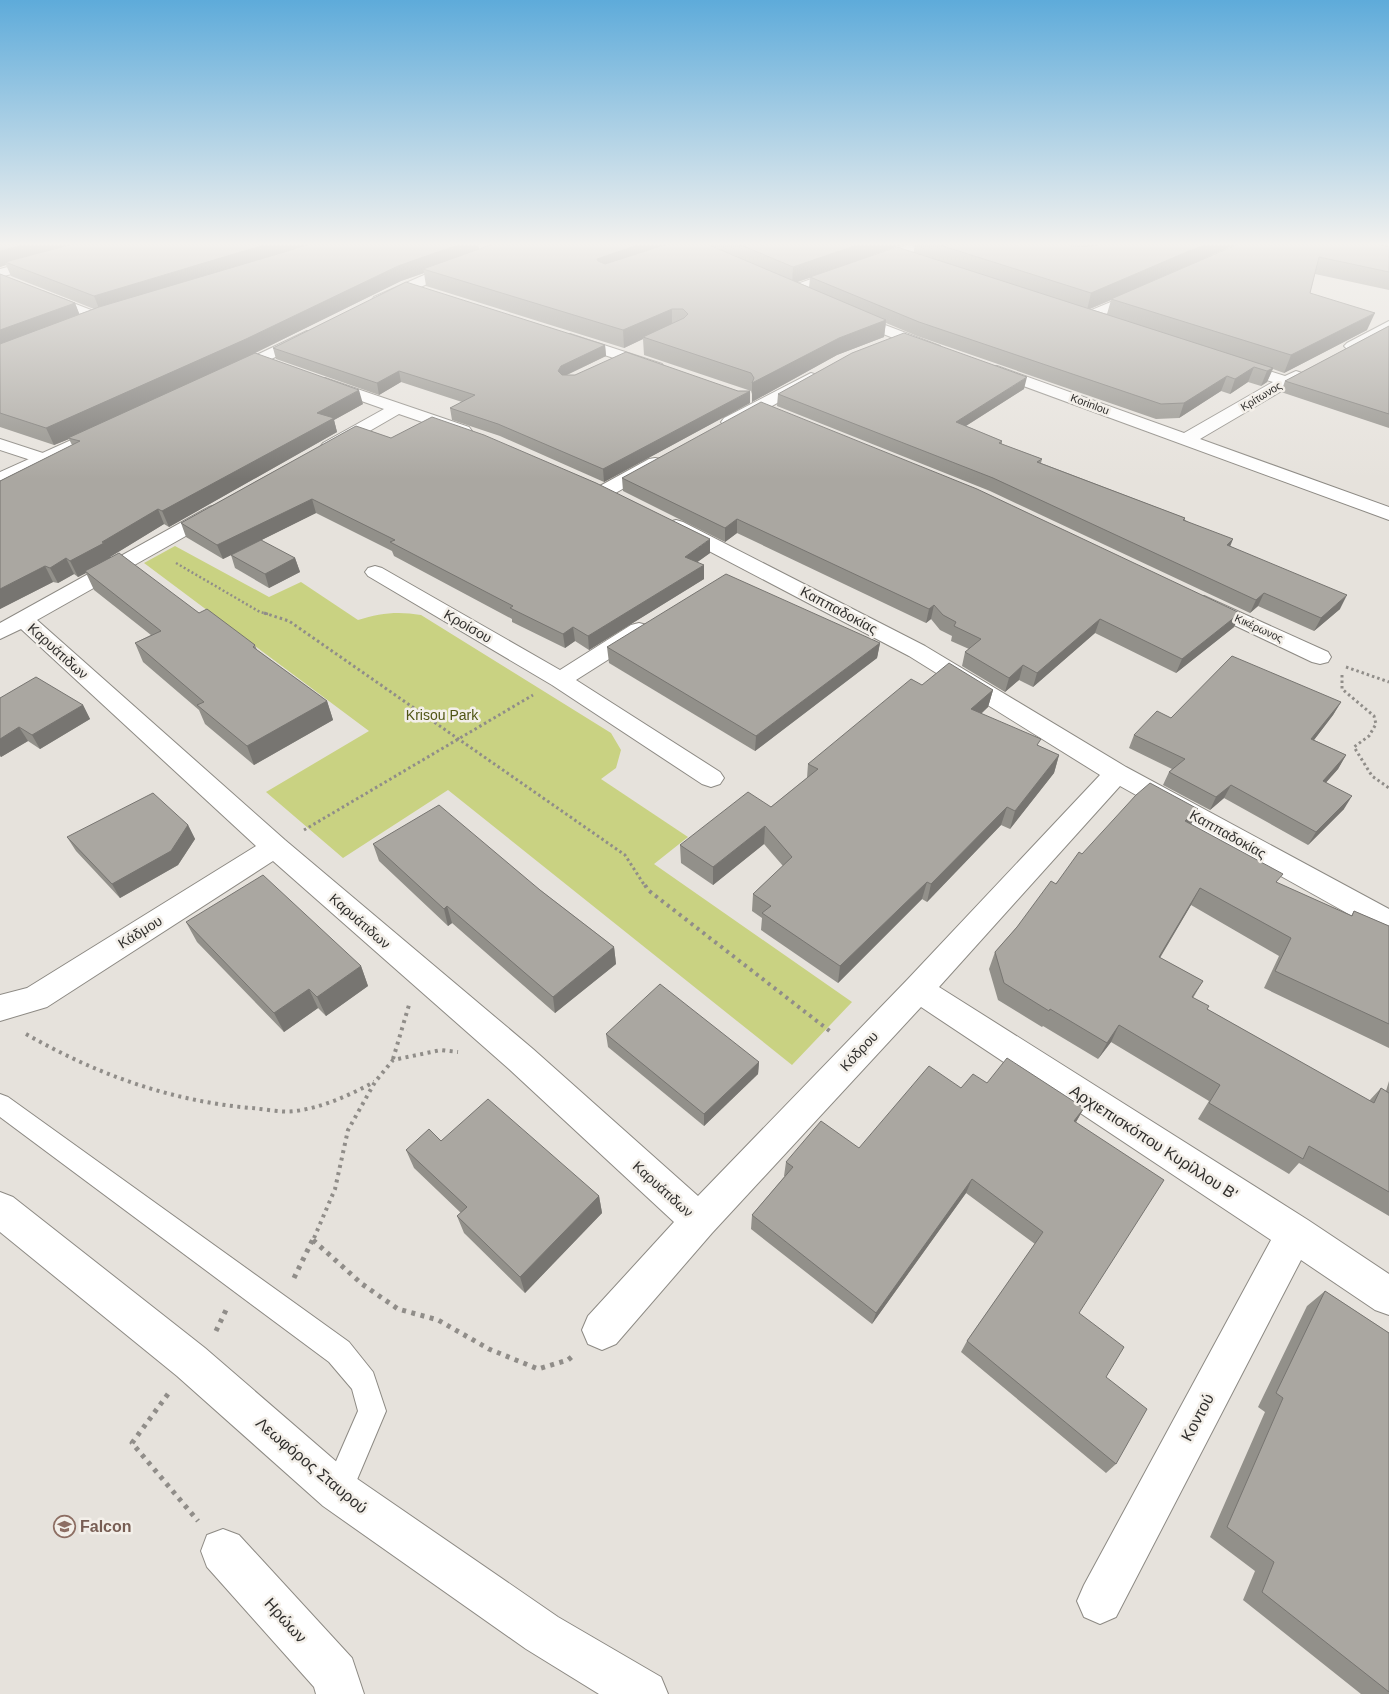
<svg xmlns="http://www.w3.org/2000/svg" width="1389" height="1694" font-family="Helvetica,sans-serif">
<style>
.green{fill:#c9d282}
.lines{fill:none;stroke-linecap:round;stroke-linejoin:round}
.service-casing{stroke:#8d8a84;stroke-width:2}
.minor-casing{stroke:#8d8a84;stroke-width:2}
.tertiary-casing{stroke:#8d8a84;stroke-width:2}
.secondary-casing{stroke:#8d8a84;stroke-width:2}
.path-far3{stroke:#908d89;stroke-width:2.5;stroke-dasharray:2 2.5;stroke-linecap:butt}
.path-far2{stroke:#908d89;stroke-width:3;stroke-dasharray:2.5 3;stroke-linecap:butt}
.path-far1{stroke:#908d89;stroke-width:4;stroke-dasharray:3 4.5;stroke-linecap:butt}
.path{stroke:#908d89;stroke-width:5;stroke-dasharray:4 5.5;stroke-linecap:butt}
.service{fill:#fff;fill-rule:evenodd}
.minor{fill:#fff;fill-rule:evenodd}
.tertiary{fill:#fff;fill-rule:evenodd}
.secondary{fill:#fff;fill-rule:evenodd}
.wall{fill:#92908a;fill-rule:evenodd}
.shaded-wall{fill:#777571}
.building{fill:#aaa7a1;stroke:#777571}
.labels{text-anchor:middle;stroke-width:5;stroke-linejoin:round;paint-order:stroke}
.far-street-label{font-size:11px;fill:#302f2d;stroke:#f3efe9}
.street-label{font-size:14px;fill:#302f2d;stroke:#f3efe9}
.park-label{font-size:14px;fill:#505414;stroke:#f3efe9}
.near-street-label{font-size:16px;fill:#302f2d;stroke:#f3efe9}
.near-education-label{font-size:16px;font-weight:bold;fill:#785e54;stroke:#f3efe9;text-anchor:start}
</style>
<rect width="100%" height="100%" fill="#e6e2dc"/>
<path class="green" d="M175,546L269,597L301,582L358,620C380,613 398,611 421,615L611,733L621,750L616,768L601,779L688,837L654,864L852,1002L792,1065L448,790L343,858L266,792L369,731L144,563Z"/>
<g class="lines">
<defs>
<path id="service" d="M0,1094L8,1097L349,1342L373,1372L386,1411L348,1501L338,1506L328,1501L323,1491L358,1411L352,1389L329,1362L0,1117Z"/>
<g id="minor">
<path d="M103,242H125L124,245L0,277V269Z"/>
<path d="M915,242H934L933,245L796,294H786L784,291L786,288Z"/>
<path d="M1142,289L1147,290L1149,293L1147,296L1092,320H1082L1080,317L1082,314Z"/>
<path d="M42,291L104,315L106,318L104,321H94L37,298L35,295L37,292Z"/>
<path d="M851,312L940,346L942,349L940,352H928L846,319L844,316L846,313Z"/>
<path d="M1389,321V332L1357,349H1347L1344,346L1347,343Z"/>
<path d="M570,334L662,364L664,367L662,370H650L565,342L562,339L565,336Z"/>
<path d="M1235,360L1285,376L1296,371L1302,373L1304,376L1302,379L1200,439L1389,507V520L985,372L983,369L985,366H997L1184,433L1273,382L1229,368L1227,365L1229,362Z"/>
<path d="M811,373L817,375L819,378L817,381L736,426L730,427L724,426L721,422L724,418Z"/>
<path d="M325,378L469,427L472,431L469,435L463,436L399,414L335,451L329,452L323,451L320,447L323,443L384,409L319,386L317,383L319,380Z"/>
<path d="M0,439L49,455L52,459L49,463L43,464L0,450Z"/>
<path d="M655,458L661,459L664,463L661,467L612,495L605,497L598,495L595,491L598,487L649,459Z"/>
<path d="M216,505L223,507L226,511L223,515L37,620L285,840L533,1049L698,1196L907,980L1100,775L909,656L669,530L666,526L669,522L676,520L683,522L925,646L1126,767L1389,909V934L1379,931L1120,786L939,987L1308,1220L1389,1274V1315L1375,1310L1301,1260L1116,1617L1100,1624L1084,1617L1077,1601L1084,1585L1271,1240L921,1007L712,1233L616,1344L602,1350L588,1344L582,1330L588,1316L674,1222L509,1069L273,861L47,1007L0,1021V995L27,988L256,846L21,629L0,639V623L209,507Z"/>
<path d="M375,566L382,568L560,670L631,625L639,623L647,625L650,630L647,635L576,680L720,772L724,778L720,784L711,787L702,784L552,685L368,576L365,572L368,568Z"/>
<path d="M1204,596L1328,652L1331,657L1328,662L1320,664L1312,662L1196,607L1193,602L1196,597Z"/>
<path d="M223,1529L239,1535L352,1658L364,1694H316L314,1687L207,1567L201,1551L207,1535Z"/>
</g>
<g id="tertiary">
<path d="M514,242H533L532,245L457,271L384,303H374L372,300L374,297L447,265Z"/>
<path d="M307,331L312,333L315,336L312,339L237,376H225L223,373L225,370Z"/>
<path d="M98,428L104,429L107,433L104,437L0,485V472Z"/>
</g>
<path id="secondary" d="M0,1192L13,1197L205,1348L353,1476L558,1617L661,1677L668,1694H599L526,1649L323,1506L177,1376L0,1232Z"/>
</defs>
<use href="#service" class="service-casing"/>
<use href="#minor" class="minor-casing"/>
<use href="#tertiary" class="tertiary-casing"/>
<use href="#secondary" class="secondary-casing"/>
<path class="path-far3" d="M176,563L260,612L268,614"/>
<g class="path-far2">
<path d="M264,613L289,621L625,855L645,886"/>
<path d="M1346,667L1389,682"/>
<path d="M1342,675V689L1374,716L1376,724L1369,736L1354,747L1372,776L1389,788"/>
<path d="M304,830L533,695"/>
</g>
<g class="path-far1">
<path d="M645,885L648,890L831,1032"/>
<path d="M26,1034C96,1074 170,1101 251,1108C265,1109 281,1113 296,1111C324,1107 350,1095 374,1082"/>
<path d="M393,1059L409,1005"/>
<path d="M314,1238L335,1189L348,1130L375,1082L393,1060L441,1050L458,1052"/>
</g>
<g class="path">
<path d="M313,1240L362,1284L398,1309L438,1320L489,1349L538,1369L568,1360L574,1355"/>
<path d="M294,1278L314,1237"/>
<path d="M216,1331L226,1310"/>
<path d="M168,1394L132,1443L198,1521"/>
</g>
<use href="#service" class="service"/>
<use href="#minor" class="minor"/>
<use href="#tertiary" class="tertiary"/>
<use href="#secondary" class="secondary"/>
</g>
<g class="wall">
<path d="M0,242H478L479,249L498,243L497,242H909L821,274L914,252L915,242H1011L1016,244L1020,242H1241L1172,273L1243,242H1389V290L1315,274L1310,293L1367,330L1284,373L1273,369L1267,382L1261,386L1248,382L1230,394L1221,391L1179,418L1156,419L917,336L886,323L884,337L837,355L752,402V394L751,391L644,355L643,339L624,348L426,286L424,273L401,281L255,353L363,404L334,420L337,432L169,527L164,524L110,557L199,613L255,645L257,650L327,701L333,720L254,765L205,724L199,710L143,662L135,643L151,635L94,590L86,573L78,577L74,574L58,583L53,582L0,609V481L72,445L69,439L54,445L0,427V274L75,303L79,314L94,309L11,276L6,265L0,267ZM810,278L809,287L797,282ZM1111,300L1107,314L1090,309Z"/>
<path d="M1389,326V428L1281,392L1285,381Z"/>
<path d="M605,345L606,356L567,375L750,403L604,482L500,436L452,420L450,408L462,402L401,382L379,395L276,359L273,348Z"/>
<path d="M1024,389L966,426L1002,441V444L1042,459L1041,463L1185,518V520L1340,609L1314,631L1258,606L1250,613L990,491L777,406L778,394Z"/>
<path d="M356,426L710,553L697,562L704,579L589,650L575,641L565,648L512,622V619L394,556L392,551L316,513L223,559L186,537L181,523Z"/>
<path d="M622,478L1240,613L1234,627L1176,673L1095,633L1033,687L1019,680L1005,692L962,666L965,652L969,649L951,641L952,636L940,630L931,619L926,623L737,533L725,542L623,491Z"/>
<path d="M231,555L295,558L300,572L269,588L235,568Z"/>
<path d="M880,643L877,658L755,751L609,663L607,647Z"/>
<path d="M922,685L993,690L988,707L981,714L1039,746L1059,755L1054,773L1010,829L1001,825L927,902L922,899L838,983L761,930L762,918L752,911L753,894L783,866L764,844L713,885L681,863L680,845L771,807L807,778L808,764Z"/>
<path d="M0,698L83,705L90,719L40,749L28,741L1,757L0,756Z"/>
<path d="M1341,702L1333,715L1314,740L1346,755L1338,769L1326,782L1344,809L1308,845L1224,798L1210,810L1163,785L1169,772L1172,769L1129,748L1134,735L1171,718Z"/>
<path d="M1191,824L1277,883L1351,916L1354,911L1389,926V1048L1264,988L1279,956L1191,905L1160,958L1203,981L1193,998L1207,1009L1369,1101L1381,1088L1386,1091L1389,1081V1216L1299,1163L1289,1174L1198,1119L1209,1101L1111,1042L1098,1059L1043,1026L1042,1027L998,1000L989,969L995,952L1082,854Z"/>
<path d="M188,825L195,839L178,865L120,898L76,851L67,837Z"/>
<path d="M373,844L540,890L614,947L616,964L555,1013L452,923L448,926L379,861Z"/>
<path d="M186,922L361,966L368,986L326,1016L318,1008L284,1032L197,942Z"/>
<path d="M606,1034L759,1062L758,1074L704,1126L608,1047Z"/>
<path d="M987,1083L1084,1108L1076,1122L1079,1313L1106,1377L1116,1464L1106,1473L961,1352L967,1341L1035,1244L966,1193L872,1324L751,1229L752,1215L785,1176H784L786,1162L859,1148L961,1088Z"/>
<path d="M441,1141L599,1196L602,1213L525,1293L464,1233L457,1216L461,1213L414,1168L406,1150Z"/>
<path d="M1325,1291L1389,1333V1694H1361L1243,1600L1255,1571L1210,1537L1265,1412L1258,1407L1307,1306Z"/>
</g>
<g class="shaded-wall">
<path d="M34,242H95L5,262L6,265L0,267V251Z"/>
<path d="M274,242H326L100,311L94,296Z"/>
<path d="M466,242H478L480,253L423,269L424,273L401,281L251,355L68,438L69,439L54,445L46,428L398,266Z"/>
<path d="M646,242H677L598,275L597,259Z"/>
<path d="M866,242H909L792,284L793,267Z"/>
<path d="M1098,242H1120L1096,252Z"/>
<path d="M1210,242H1241L1112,299H1111V300L1087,310L1091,293Z"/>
<path d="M75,303L81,318L0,349V330Z"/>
<path d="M672,309V326L643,337V339L624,348L623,330Z"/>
<path d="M1375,313L1367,330L1284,373L1291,355Z"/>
<path d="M886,320L884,337L837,355L752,402V383L839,338Z"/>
<path d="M605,345L606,356L562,377L558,371L561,366Z"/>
<path d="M1254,367L1248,382L1230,394L1235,379Z"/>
<path d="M1273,368L1267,382L1261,386L1267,371Z"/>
<path d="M399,371L401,382L379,395L377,383Z"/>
<path d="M1227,376L1221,391L1179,418L1184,403Z"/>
<path d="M1027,377L1024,389L953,434L956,422Z"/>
<path d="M359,390L363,404L334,420L337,432L169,527L162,511L317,413Z"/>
<path d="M750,391V403L604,482L603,469Z"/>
<path d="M312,499L316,513L223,559L217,545Z"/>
<path d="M158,509L164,524L110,557L111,559L85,571L86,573L78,577L70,561L102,542Z"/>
<path d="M737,519V533L725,542V528Z"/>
<path d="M710,539V553L685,571V557Z"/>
<path d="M1233,539L1228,552L1227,545Z"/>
<path d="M66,558L74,574L58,583L50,568Z"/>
<path d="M295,558L300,572L269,588L265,574Z"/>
<path d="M704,565V579L589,650L588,636Z"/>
<path d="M45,566L53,582L0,609V589Z"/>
<path d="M1264,593L1258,606L1250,613L1256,600Z"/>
<path d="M1347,595L1340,609L1314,631L1321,618Z"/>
<path d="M934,605L931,619L926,623L929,609Z"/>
<path d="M1240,613L1234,627L1176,673L1182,659Z"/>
<path d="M1100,619L1095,633L1033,687L1037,673Z"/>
<path d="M573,627L575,641L565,648L563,634Z"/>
<path d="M880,643L877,658L755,751L756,736Z"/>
<path d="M1023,665L1019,680L1005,692L1009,678Z"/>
<path d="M993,690L988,707L966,727L971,709Z"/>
<path d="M327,701L333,720L254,765L247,746Z"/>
<path d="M1341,702L1333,715L1304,753L1311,739Z"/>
<path d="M83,705L90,719L40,749L32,735Z"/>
<path d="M19,727L28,741L1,757L0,755V739Z"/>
<path d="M1059,755L1054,773L1010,829L1015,811Z"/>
<path d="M1346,755L1338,769L1316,794L1323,781Z"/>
<path d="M1231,785L1224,798L1210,810L1216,797Z"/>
<path d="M1352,796L1344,809L1308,845L1316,832Z"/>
<path d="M1007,807L1001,825L927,902L931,884Z"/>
<path d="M1198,809L1190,827L1185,821Z"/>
<path d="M188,825L195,839L178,865L120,898L112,884Z"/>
<path d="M765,826L764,844L713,885V867Z"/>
<path d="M927,882L922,899L838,983L840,966Z"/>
<path d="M1200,888L1191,905L1150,974L1159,957Z"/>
<path d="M447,906L452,923L448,926L444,909Z"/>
<path d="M614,947L616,964L555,1013L553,997Z"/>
<path d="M361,966L368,986L326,1016L317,997Z"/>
<path d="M309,989L318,1008L284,1032L274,1013Z"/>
<path d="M1119,1025L1111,1042L1098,1059L1107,1043Z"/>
<path d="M759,1062L758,1074L704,1126V1114Z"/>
<path d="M1084,1108L1076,1122L1074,1121Z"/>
<path d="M972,1179L966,1193L872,1324L876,1313Z"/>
<path d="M599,1196L602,1213L525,1293L520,1277Z"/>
</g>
<g class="building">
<path d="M0,242H34L0,251Z"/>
<path d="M81,242H274L94,296L5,262Z"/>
<path d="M318,242H466L398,266L246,339L46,428L0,413V344L99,307Z"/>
<path d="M499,242H646L597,259L598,261L605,264L674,242H702L886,320L839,338L752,383L754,378L751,373L643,337L684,318L688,314L683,309H672L623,330L423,269Z"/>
<path d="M734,242H866L793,267Z"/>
<path d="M930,242H1011L1016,244L1020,242H1064L1072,247L1093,246L1109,242H1210L1091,293Z"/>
<path d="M1243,242H1365L1389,247V272L1319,257L1310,293L1375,313L1291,355L1111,299Z"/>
<path d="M897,247L1273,368L1267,371L1254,367L1235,379L1227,376L1184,403L1161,404L919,322L810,277Z"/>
<path d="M0,274L75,303L0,330Z"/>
<path d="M406,282L605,345L561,366L558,371L562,375H575L626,352L738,391H750L603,469L498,424L450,408L475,395L399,371L377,383L273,348Z"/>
<path d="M1389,326V414L1285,381Z"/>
<path d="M904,333L1027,377L956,422L1002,441L999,443L1042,459L1037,462L1185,518L1183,520L1233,539L1227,545L1347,595L1321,618L1264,593L1256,600L993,478L778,394L852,353Z"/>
<path d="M255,353L359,390L317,413L334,418L162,511L158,509L102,542L104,543L70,561L66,558L50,568L45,566L0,589V481L80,441L68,438Z"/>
<path d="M761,402L977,489L1240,613L1182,659L1100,619L1037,673L1023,665L1009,678L965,652L981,639L954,626L956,622L943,615L934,605L929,609L737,519L725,528L622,478Z"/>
<path d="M432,417L484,435L596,483L710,539L685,557L704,565L588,636L573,627L563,634L510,608L513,606L390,542L395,540L312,499L217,545L181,523L356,426L391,438Z"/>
<path d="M261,540L295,558L265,574L231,555Z"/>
<path d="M119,553L199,613L207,609L255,645L253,647L327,701L247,746L197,705L204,702L135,643L161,631L85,571Z"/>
<path d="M726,574L880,643L756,736L607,647Z"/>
<path d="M1232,656L1341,702L1311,739L1346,755L1323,781L1352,796L1316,832L1231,785L1216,797L1169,772L1185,759L1134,735L1157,711L1171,718Z"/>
<path d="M949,663L993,690L971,709L1041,739L1037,745L1059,755L1015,811L1007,807L931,884L927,882L840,966L762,913L771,906L753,894L792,857L765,826L713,867L680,845L748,792L771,807L818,769L808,764L911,679L922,685Z"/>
<path d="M36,677L83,705L32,735L19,727L0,739V698Z"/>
<path d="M1150,783L1198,809L1185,821L1283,874L1276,882L1352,916L1354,911L1389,926V1024L1275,971L1291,938L1200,888L1159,957L1203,981L1192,997L1209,1006L1207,1009L1374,1103L1381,1088L1389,1093V1192L1309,1146L1303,1159L1209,1103L1220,1085L1119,1025L1107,1043L1050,1009L1049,1011L1004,983L995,952L1017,927L1051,881L1056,884L1079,852L1082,854L1136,795Z"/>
<path d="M153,793L188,825L171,851L112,884L67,837Z"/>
<path d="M439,805L540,890L614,947L553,997L447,906L444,909L373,844Z"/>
<path d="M263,875L361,966L317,997L309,989L274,1013L186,922Z"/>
<path d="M660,984L759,1062L704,1114L606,1034Z"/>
<path d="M1007,1058L1084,1108L1074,1121L1164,1180L1079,1313L1124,1347L1106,1377L1147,1409L1116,1464L967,1341L1043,1232L972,1179L876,1313L752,1215L793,1167L786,1162L821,1121L859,1148L929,1066L961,1088L973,1074L987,1083Z"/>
<path d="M488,1099L599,1196L520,1277L457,1216L467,1207L406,1150L429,1129L441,1141Z"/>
<path d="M1325,1291L1389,1333V1692L1262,1592L1274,1562L1227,1527L1283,1398L1276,1393Z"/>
</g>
<linearGradient id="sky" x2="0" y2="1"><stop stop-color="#5eabda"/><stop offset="0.51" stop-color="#f4f2ef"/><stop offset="1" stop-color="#f4f2ef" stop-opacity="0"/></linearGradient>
<rect width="1389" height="479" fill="url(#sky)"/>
<defs>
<symbol id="school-ring" viewBox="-11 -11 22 22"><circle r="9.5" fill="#f3efe9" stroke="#8d6e63" stroke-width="1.5"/><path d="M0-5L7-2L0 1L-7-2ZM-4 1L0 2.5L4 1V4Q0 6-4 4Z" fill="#8d6e63"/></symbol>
</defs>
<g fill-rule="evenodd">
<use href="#school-ring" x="52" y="1514" width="25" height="25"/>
</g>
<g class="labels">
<g class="far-street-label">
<text transform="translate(1261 396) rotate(-31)" y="4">Κρίτωνος</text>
<text transform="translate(1090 404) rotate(20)" y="4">Korinlou</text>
<text transform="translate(1259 628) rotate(25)" y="4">Κικέρωνος</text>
</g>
<g class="street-label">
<text transform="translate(839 610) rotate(28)" y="5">Καππαδοκίας</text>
<text transform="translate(468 626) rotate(30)" y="5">Κροίσου</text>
<text transform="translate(58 651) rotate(42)" y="5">Καρυάτιδων</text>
<text transform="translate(1228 834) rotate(29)" y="5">Καππαδοκίας</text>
<text transform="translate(360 921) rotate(41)" y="5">Καρυάτιδων</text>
<text transform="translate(140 932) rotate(-32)" y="5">Κάδμου</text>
<text transform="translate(859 1051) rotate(-47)" y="5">Κόδρου</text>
<text transform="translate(663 1189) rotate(42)" y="5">Καρυάτιδων</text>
</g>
<g class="park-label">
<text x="442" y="720">Krisou Park</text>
</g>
<g class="near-street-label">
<text transform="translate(1154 1142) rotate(33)" y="6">Αρχιεπισκόπου Κυρίλλου Β'</text>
<text transform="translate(1197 1417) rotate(-62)" y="6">Κοντού</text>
<text transform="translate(312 1465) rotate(40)" y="6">Λεωφόρος Σταυρού</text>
<text transform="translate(286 1620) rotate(48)" y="6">Ηρώων</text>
</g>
<g class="near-education-label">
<text x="80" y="1532">Falcon</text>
</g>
</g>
</svg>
